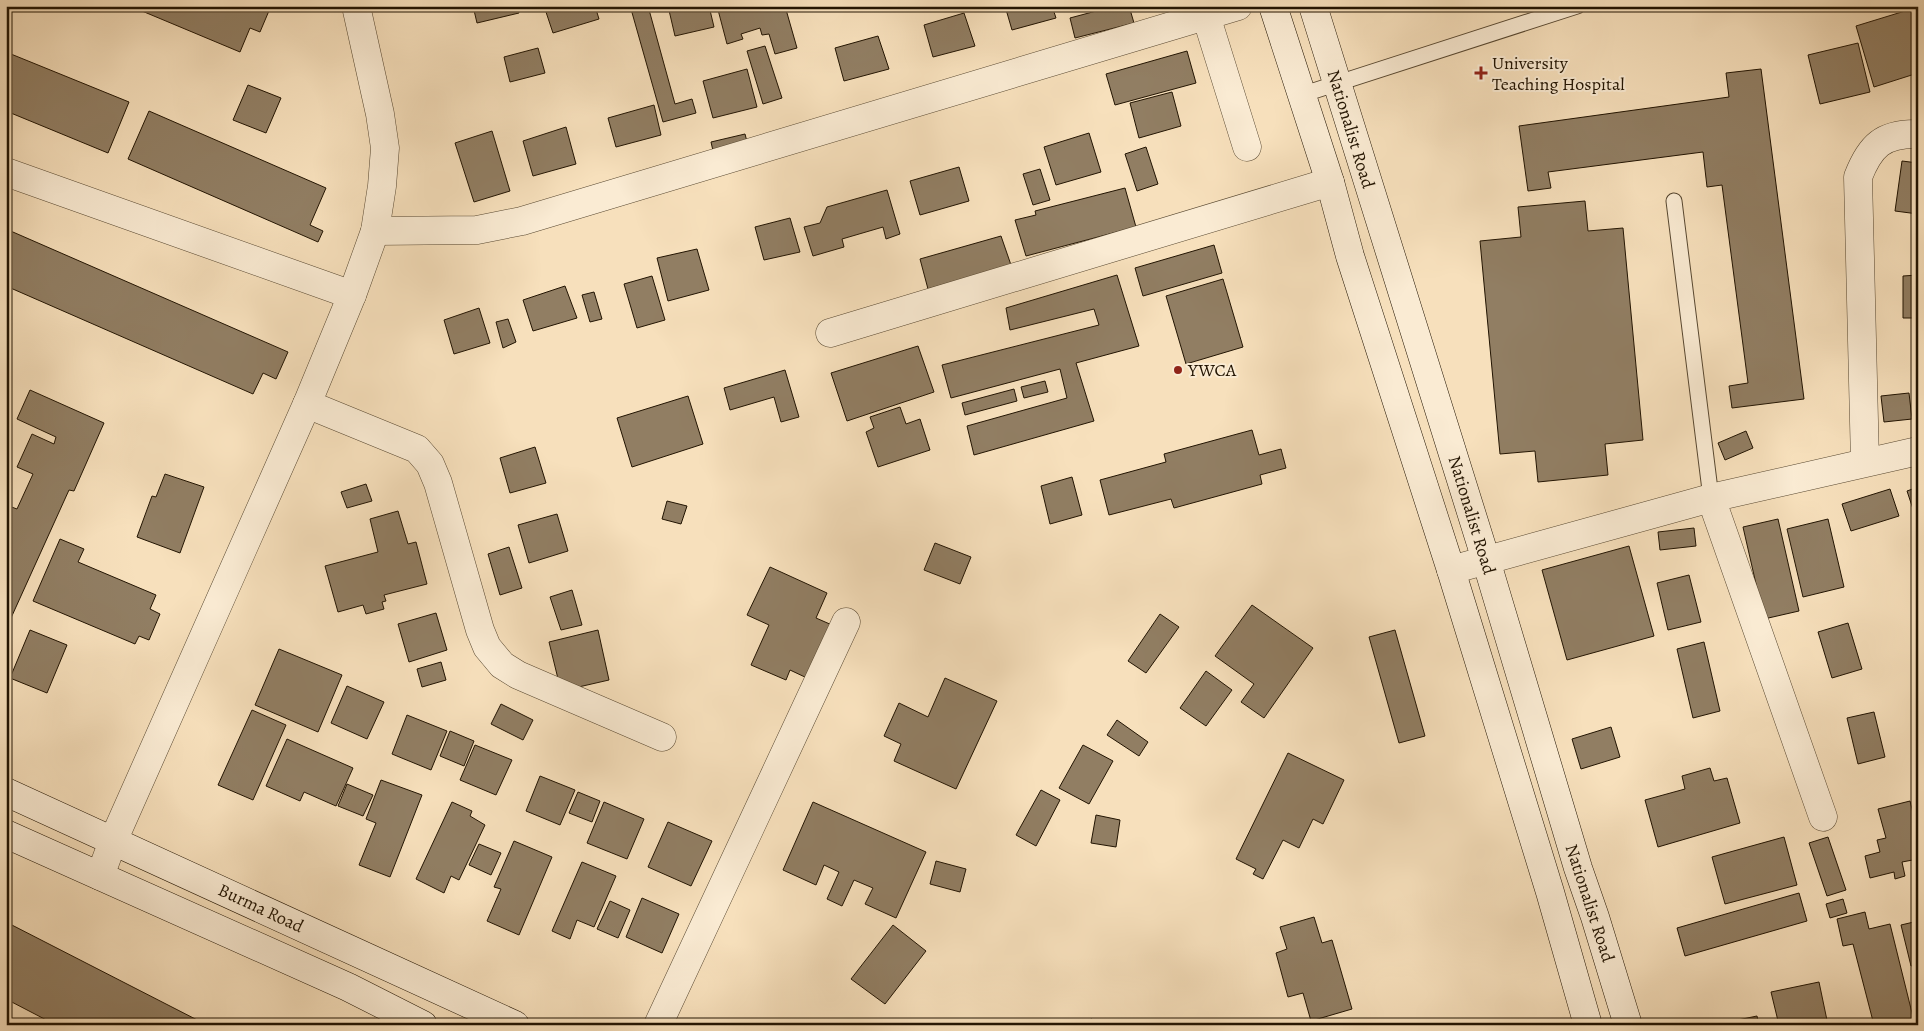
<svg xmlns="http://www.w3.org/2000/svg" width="1924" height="1031" font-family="Alegreya,serif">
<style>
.building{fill:#917e63;stroke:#221402}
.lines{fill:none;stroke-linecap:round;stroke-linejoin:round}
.lane-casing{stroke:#574730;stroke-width:17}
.street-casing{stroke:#574730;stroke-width:29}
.secondary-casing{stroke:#221402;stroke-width:29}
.lane{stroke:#faebd3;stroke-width:15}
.street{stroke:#faebd3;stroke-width:28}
.secondary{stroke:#faebd3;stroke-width:28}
.poi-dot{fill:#8f2418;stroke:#faebd3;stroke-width:2}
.labels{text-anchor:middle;stroke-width:4;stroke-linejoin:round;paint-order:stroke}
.poi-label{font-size:18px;fill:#221402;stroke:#faebd3;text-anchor:start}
.street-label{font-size:18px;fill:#221402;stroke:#faebd3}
</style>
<rect width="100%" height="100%" fill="#f7e0bc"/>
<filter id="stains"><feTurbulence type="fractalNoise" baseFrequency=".004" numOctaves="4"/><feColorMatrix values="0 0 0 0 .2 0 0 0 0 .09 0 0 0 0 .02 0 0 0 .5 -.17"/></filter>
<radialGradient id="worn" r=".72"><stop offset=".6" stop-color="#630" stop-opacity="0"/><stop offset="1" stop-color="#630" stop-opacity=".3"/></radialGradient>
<g class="building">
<path d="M130,6H271L260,32L250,28L240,52Z"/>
<path d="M473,6H518L519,13L477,23Z"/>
<path d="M544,6H595L599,19L553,33Z"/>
<path d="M643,6H648L675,104L692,99L696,113L663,122L631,9Z"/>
<path d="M668,6H709L714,27L675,36Z"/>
<path d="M717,6H785L797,48L775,54L769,34L762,35L760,28L741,34L743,39L727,44Z"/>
<path d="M1005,6H1052L1056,18L1012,30Z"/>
<path d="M1115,6H1129L1134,23L1075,38L1070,18Z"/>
<path d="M1918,7V73L1874,87L1856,26Z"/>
<path d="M964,13L975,46L933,57L924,25Z"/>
<path d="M878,36L889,69L844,81L835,48Z"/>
<path d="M1858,43L1870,92L1820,104L1808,55Z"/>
<path d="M765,46L782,98L763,104L747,51Z"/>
<path d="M538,48L545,73L510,82L504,57Z"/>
<path d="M1187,51L1196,83L1115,105L1106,74Z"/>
<path d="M6,52L129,102L108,153L6,111Z"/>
<path d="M747,69L757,107L713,118L703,81Z"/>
<path d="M1761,69L1804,399L1732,408L1729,386L1748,383L1722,185L1707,187L1703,152L1548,172L1551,188L1528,191L1519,126L1729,97L1726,73Z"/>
<path d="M248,85L281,98L266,133L233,120Z"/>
<path d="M1172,92L1181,126L1139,138L1130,103Z"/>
<path d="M654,105L661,135L616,147L608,118Z"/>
<path d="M149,111L326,188L310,225L323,231L318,242L128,159Z"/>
<path d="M566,127L576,164L533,176L523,141Z"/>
<path d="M492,131L510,191L474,202L455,143Z"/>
<path d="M1089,133L1101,172L1056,185L1044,147Z"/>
<path d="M745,134L751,157L716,164L711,142Z"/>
<path d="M1146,147L1158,184L1137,191L1125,154Z"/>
<path d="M1902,161L1918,163V214L1895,211Z"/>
<path d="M959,167L969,201L920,215L910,181Z"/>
<path d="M1040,169L1050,200L1033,205L1023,174Z"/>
<path d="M1125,188L1136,227L1026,256L1015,220L1036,215L1035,211Z"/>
<path d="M887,190L900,234L886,239L883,227L842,239L844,247L813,256L804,227L820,223L827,207Z"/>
<path d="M1585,201L1588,231L1623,228L1643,440L1605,444L1608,475L1538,482L1535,451L1500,454L1480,241L1521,237L1518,207Z"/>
<path d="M790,218L800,252L764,260L755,227Z"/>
<path d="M6,229L288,352L276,379L263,373L253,394L6,286Z"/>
<path d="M1001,236L1011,265L928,289L920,259Z"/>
<path d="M1214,245L1222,273L1143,296L1135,268Z"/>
<path d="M697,249L709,290L668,301L657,258Z"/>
<path d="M1117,275L1139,346L1076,363L1094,421L974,455L967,426L1067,398L1060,369L951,398L942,365L1099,325L1094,309L1010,330L1006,308Z"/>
<path d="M1918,275V318H1903V276Z"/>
<path d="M652,276L665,320L637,328L624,284Z"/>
<path d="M1223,279L1243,347L1186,364L1166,296Z"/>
<path d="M565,286L577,318L533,331L523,300Z"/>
<path d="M594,292L602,319L590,322L582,295Z"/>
<path d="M479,308L490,343L454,354L444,320Z"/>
<path d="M508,319L516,342L503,348L496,322Z"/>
<path d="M918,346L934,392L847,421L831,373Z"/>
<path d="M785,370L799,417L781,422L774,397L730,410L724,388Z"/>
<path d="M1045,381L1048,392L1024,398L1021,387Z"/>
<path d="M1014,389L1017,401L965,415L962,403Z"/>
<path d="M30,390L104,423L74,491L69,490L6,629V505L17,509L33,474L17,467L32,434L54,444L56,437L17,419Z"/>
<path d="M1909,393L1912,419L1884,422L1881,396Z"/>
<path d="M688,396L703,444L632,467L617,418Z"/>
<path d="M900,407L906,424L920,419L930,450L878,467L866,432L874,428L870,417Z"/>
<path d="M1252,430L1259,455L1281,449L1286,468L1260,475L1262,484L1174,508L1171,499L1109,515L1100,480L1166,462L1164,454Z"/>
<path d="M1746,431L1753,448L1725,460L1718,443Z"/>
<path d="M535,447L546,483L510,493L500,458Z"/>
<path d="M165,474L204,487L180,553L137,537L152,496L156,497Z"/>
<path d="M1072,477L1082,515L1050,524L1041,486Z"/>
<path d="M366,484L372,501L347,508L341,492Z"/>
<path d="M1918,487V524L1907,491Z"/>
<path d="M1890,489L1899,516L1851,531L1842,504Z"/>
<path d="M667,501L687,506L681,524L662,519Z"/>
<path d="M398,511L408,544L416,542L427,584L384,595L386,601L382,602L384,609L366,614L363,605L338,612L325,566L378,552L370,519Z"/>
<path d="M557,514L568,551L529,563L518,525Z"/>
<path d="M1778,519L1799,611L1764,619L1743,527Z"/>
<path d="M1828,519L1844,587L1803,597L1787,529Z"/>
<path d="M1694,528L1696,546L1660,550L1658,532Z"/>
<path d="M60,539L84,549L78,562L156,595L150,609L160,614L149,640L139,636L135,644L33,601Z"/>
<path d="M935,543L971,557L960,584L924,570Z"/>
<path d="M1629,546L1654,636L1567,660L1542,570Z"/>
<path d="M509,547L522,588L500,595L488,554Z"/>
<path d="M770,567L827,593L816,618L832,625L807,678L790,670L786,680L751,665L769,625L747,615Z"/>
<path d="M1689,575L1701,622L1668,630L1657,583Z"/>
<path d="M572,590L582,625L561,630L550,597Z"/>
<path d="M1252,605L1313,648L1264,718L1241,702L1254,684L1215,656Z"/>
<path d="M436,613L447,650L409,662L398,624Z"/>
<path d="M1160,614L1179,627L1146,673L1128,661Z"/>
<path d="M1848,623L1862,669L1832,678L1818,632Z"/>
<path d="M30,630L67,645L47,693L10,678Z"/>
<path d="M598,630L609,680L561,691L549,642Z"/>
<path d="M1395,630L1425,736L1399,743L1369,637Z"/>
<path d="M1704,642L1720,711L1693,718L1677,649Z"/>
<path d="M279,649L342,675L318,732L255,705Z"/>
<path d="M441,662L446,680L422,687L417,669Z"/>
<path d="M1206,671L1232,690L1206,726L1180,708Z"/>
<path d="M945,678L997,701L956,789L894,761L901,744L884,736L899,703L928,717Z"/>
<path d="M347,686L384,702L367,739L331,723Z"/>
<path d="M501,704L533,720L523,740L491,724Z"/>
<path d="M252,710L286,725L253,800L218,785Z"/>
<path d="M1874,712L1885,757L1858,764L1847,718Z"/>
<path d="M407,715L447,731L431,770L392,754Z"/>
<path d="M1117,720L1148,742L1139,756L1107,735Z"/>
<path d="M1611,727L1620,757L1581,769L1572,739Z"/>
<path d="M450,731L474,741L464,766L440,756Z"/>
<path d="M287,739L353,768L336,806L304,792L300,801L266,786Z"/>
<path d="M475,745L512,760L496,795L460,780Z"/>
<path d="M1083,745L1113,761L1089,804L1059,788Z"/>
<path d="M1288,753L1344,780L1323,824L1313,819L1299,848L1283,840L1263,879L1253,874L1256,869L1236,859Z"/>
<path d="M1710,768L1714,781L1727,778L1740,823L1658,847L1645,800L1685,789L1682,776Z"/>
<path d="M540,776L575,790L560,825L526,811Z"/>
<path d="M381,780L422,795L390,877L359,865L376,823L366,819Z"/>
<path d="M347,784L373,795L363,816L338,806Z"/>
<path d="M1041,790L1060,800L1036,846L1016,835Z"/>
<path d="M578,792L600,801L592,822L569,813Z"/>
<path d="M1910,801L1918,833V859L1902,862L1905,876L1895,879L1894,872L1870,878L1865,856L1880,852L1877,840L1886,838L1878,809Z"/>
<path d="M452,802L472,811L470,816L485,825L459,880L451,876L444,893L416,879Z"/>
<path d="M604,802L644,819L627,859L587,843Z"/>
<path d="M813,802L926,852L896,918L865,904L873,888L854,880L842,906L827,899L839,872L824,865L816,885L783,870Z"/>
<path d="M1096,815L1120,820L1116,847L1091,843Z"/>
<path d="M668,822L712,841L691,886L648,867Z"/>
<path d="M1784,837L1797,885L1725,904L1712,857Z"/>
<path d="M1828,837L1846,890L1827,896L1809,843Z"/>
<path d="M514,841L552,857L519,935L487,921L501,889L494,887Z"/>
<path d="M479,844L501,853L491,875L469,865Z"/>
<path d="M936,861L966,869L960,892L930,884Z"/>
<path d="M582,862L616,876L594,927L577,920L570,939L552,931Z"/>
<path d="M1799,893L1807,921L1685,956L1677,928Z"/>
<path d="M642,898L679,914L662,953L626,937Z"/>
<path d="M1843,899L1847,913L1830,918L1826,904Z"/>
<path d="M610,901L630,910L618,938L597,929Z"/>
<path d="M1865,912L1869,929L1890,924L1915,1025H1874L1853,944L1843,946L1837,919Z"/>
<path d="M1314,917L1322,943L1332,940L1352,1009L1311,1021L1303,993L1288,997L1276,953L1287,949L1280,927Z"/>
<path d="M1918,921V964L1911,966L1901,925Z"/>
<path d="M6,922L207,1025H56L6,999Z"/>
<path d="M893,925L926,951L885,1004L851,979Z"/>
<path d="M1819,982L1828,1025H1779L1771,992Z"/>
<path d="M1757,1016L1759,1025H1733V1021Z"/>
<path d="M1092,1019L1094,1025H1071Z"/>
</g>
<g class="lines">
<defs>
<g id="lane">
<path d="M1301,95L1577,6"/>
<path d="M1674,201L1711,498"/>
</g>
<g id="street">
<path d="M1203,6L1247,147"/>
<path d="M6,172L352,295"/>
<path d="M375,231L477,230L522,221L1238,6"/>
<path d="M830,333L1330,182"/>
<path d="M307,404L417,449L430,464L438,483L480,630L487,647L502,665L518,675L662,737"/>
<path d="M1865,462L1858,177C1870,146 1883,133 1918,134"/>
<path d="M1711,498L1823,817"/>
<path d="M1451,570L1711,498L1918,451"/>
<path d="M100,876L113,841L307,404L352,295L375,231L382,186L385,148L380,114L356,6"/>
<path d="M658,1025L846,622"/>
</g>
<g id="secondary">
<path d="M1273,6L1330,182L1350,256L1451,570L1550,892L1588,1025"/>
<path d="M1313,6L1486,560L1578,868L1595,917L1628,1025"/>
<path d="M6,792L515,1025"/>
<path d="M6,834L348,987L423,1025"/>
</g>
</defs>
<use href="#lane" class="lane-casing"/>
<use href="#street" class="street-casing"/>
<use href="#secondary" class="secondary-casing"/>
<use href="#lane" class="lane"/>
<use href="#street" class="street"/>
<use href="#secondary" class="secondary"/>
</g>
<g class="poi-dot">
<path d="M1478.5 65.5h5v5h5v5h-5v5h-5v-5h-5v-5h5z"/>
<circle cx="1178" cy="370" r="5"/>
</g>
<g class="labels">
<g class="poi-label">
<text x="1492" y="69">University<tspan x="1492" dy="21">Teaching Hospital</tspan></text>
<text x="1188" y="376">YWCA</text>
</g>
<g class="street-label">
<text transform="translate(1351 129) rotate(73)" y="6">Nationalist Road</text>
<text transform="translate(1472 515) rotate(73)" y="6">Nationalist Road</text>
<text transform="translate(1590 903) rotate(72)" y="6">Nationalist Road</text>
<text transform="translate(261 908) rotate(25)" y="6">Burma Road</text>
</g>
</g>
<rect width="1924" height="1031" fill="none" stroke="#f7e0bc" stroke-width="25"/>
<rect x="8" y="8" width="1909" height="1016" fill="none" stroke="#221402" stroke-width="2.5"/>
<rect x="12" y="12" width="1899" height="1006" fill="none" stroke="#221402"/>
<rect width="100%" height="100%" filter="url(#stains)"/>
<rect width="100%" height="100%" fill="url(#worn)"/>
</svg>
